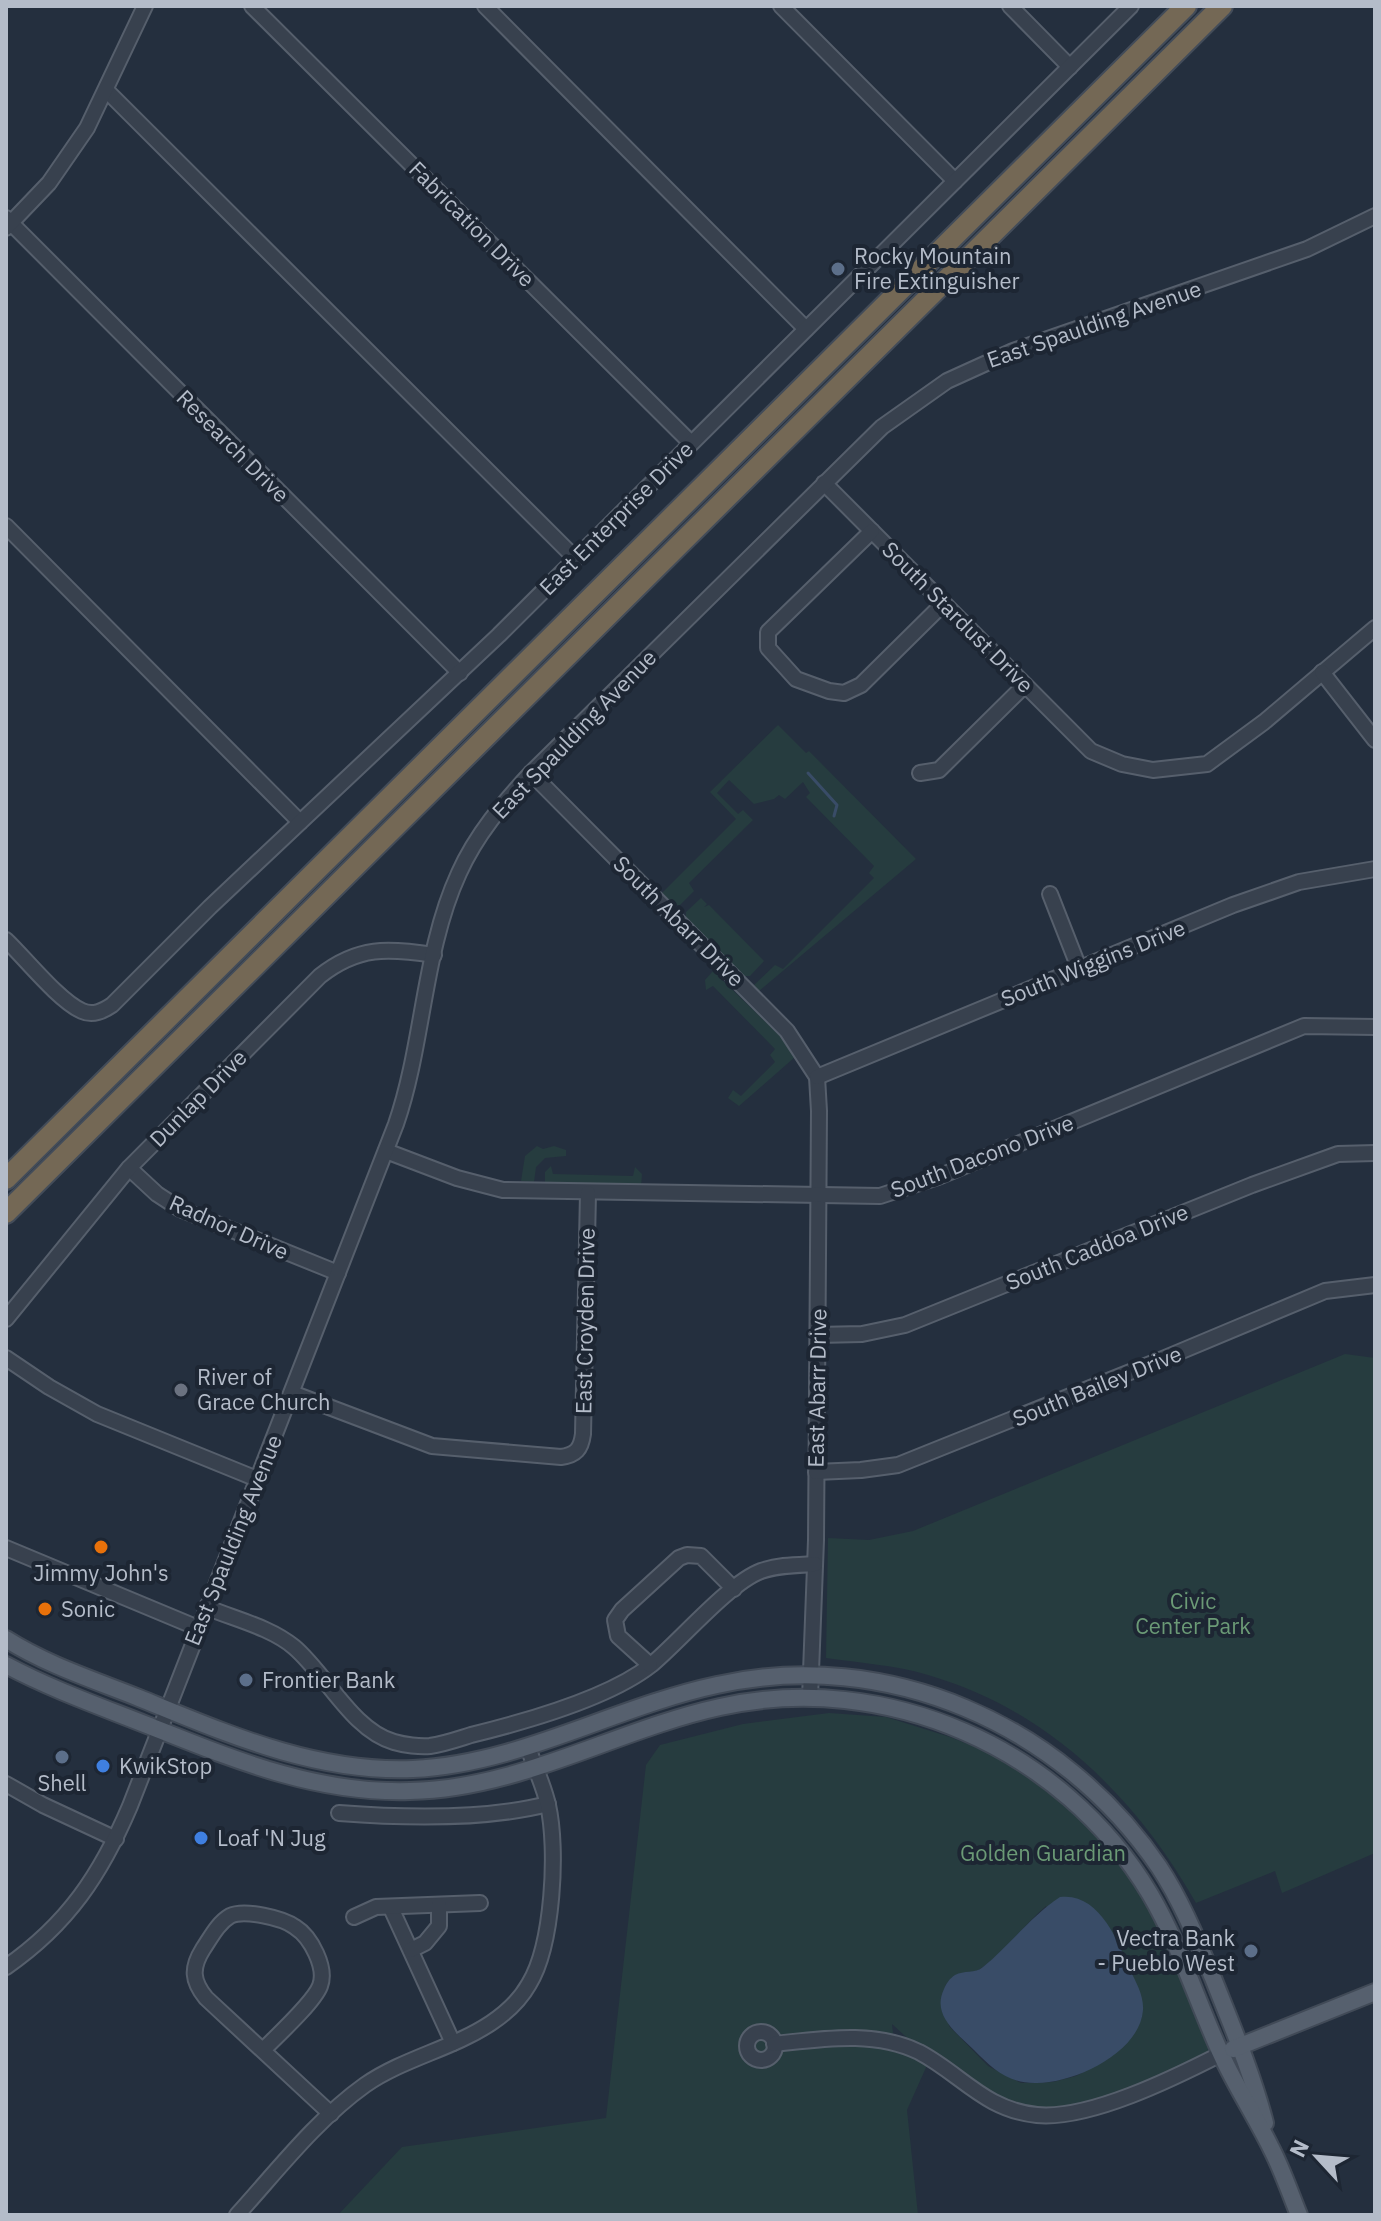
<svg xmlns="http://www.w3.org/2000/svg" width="1381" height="2221" font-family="'IBM Plex Sans',sans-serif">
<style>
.green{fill:#263c3f;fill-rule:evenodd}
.water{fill:#394c67}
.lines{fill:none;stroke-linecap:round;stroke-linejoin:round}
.stream{stroke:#394c67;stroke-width:3}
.minor-casing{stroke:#565f6c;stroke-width:18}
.major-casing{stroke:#414a57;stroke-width:20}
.highway-casing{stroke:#434c59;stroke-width:24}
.minor{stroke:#38414e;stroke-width:14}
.major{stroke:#56606e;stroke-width:16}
.highway{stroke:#746855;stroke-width:20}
.service-dot{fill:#5c6f8a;stroke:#1d2633;stroke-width:3}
.worship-dot{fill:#6b7280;stroke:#1d2633;stroke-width:3}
.food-dot{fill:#e8710a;stroke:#1d2633;stroke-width:3}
.shop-dot{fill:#3f7fe0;stroke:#1d2633;stroke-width:3}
.labels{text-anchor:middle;stroke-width:8;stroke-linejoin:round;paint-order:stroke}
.street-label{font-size:22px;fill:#b4bcc9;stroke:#1d2633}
.poi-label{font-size:22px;fill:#b4bcc9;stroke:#1d2633;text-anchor:start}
.park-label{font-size:22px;fill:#6b9a76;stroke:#1d2633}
</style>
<rect width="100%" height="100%" fill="#242f3e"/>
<g class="green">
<path d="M778,725L806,753L809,751L916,859L759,991L754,985L775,965L783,969L874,878L869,873L874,866L806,797L810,793L803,782L785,799L779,795L774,799L754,804L729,780L717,793L738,814L743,810L753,820L689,883L694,891L680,905H674L662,893L736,819L710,792Z"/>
<path d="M701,898L707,904L704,907L709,905L764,961L750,976H744L686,917V912Z"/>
<path d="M713,971L781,1037L795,1057L739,1106L728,1098L733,1090L741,1096L775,1062L770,1055L775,1049L713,986L706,990L705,980Z"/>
<path d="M537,1146L543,1149L554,1146L566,1150V1156L545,1158L536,1167L534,1182L521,1181L525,1156Z"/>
<path d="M551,1166L553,1174L633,1176L635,1167L642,1174L641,1188L545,1186V1172Z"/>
<path d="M1345,1354L1375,1358V1853L1282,1893L1275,1871L1196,1903C1136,1797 1047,1709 928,1675C895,1665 860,1663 826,1658L828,1538L869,1540L913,1531Z"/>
<path d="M829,1713L886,1717L950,1737L993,1754L1031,1779L1093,1827L1134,1877L1163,1928L1209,2046L1206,2057L1086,2107L1038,2110L995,2098L915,2045L892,2024L894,2043L928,2063L907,2110L918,2215H338L402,2147L606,2118L646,1765L660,1745L743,1724ZM1046,1906L1121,2048L1106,2060L1076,2076L1053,2082L1021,2083L988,2066L949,2026L945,1986C958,1968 969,1978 983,1967C1006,1950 1024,1925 1046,1906Z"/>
</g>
<path class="water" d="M1060,1897C1099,1892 1118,1941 1130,1970C1136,1982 1144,1996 1143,2010C1140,2053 1073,2084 1035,2083C1007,2083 992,2068 974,2050C958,2034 931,2016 944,1989C946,1984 949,1979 955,1975C964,1970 975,1974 983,1967C1010,1945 1030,1917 1060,1897Z"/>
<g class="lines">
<path class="stream" d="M808,773L837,805L834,816"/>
<defs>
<g id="minor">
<path d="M252,6L691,443"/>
<path d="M485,6L806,329"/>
<path d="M781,6L955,181"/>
<path d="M1010,6L1070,67"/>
<path d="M107,91L575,558"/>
<path d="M6,218L460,673"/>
<path d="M6,228L49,183L87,128L145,6"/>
<path d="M824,483L1091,751L1122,764L1153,770L1207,764L1264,722L1375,628"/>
<path d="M6,526L300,822"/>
<path d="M872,531L768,632V648L796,679L829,691L844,693L861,685L944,603"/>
<path d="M1322,672L1375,740"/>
<path d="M531,773L787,1031L817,1077L819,1111L816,1540L810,1698"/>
<path d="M920,773L939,770L1025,685"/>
<path d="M1050,894L1079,968"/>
<path d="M6,940C25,958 59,1001 82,1011C93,1016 103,1011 112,1005L210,907L499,635L1131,6"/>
<path d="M817,1077L1233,905L1299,882L1375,869"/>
<path d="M386,1151L457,1178L503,1190L880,1196L938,1177L1304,1026L1375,1027"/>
<path d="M129,1168L157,1194L180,1209L338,1273"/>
<path d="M6,1319L129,1168L320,976C358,946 388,948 434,955"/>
<path d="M817,1335L862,1334L905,1325L1252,1185L1338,1154L1375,1153"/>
<path d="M6,1358L49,1387L97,1414L257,1479"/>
<path d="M292,1393L432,1446L561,1457C576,1455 581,1449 583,1434L588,1193"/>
<path d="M816,1472L861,1470L898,1465L1165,1358L1325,1291L1375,1285"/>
<path d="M6,1548L198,1628"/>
<path d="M206,1607C234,1619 270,1627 294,1647C326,1674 352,1730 394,1742C404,1745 420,1747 430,1746C444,1744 458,1739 471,1735C524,1722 609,1698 651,1665C680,1641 729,1583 761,1571C778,1565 797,1565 815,1564"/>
<path d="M650,1665L618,1636L615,1620L622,1610L679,1558L687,1555L701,1556L734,1589"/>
<path d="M6,1784L43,1805L116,1839"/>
<path d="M339,1813C404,1818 485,1820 548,1804"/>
<path d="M391,1908L453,2043"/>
<path d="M354,1917L376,1907L480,1903"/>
<path d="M411,1950L425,1943L439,1926V1905"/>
<path d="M6,1967C68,1924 101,1874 130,1806L396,1124C424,1043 423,951 459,873C476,835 503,803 531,773L882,427L947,381L1013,351L1307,249L1375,216"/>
<circle cx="761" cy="2046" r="14"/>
<path d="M774,2044C822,2039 874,2030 919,2052C961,2074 985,2110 1037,2115C1089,2120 1174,2078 1221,2054"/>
<path d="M263,2050C277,2036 314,2002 320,1986C327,1968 311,1937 295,1927C283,1918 244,1909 230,1916C218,1923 211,1937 203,1949C191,1968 192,1981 206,1998L331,2114"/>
<path d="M237,2215C277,2171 316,2120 365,2085C404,2058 452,2049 491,2023C506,2013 520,2000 529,1984C553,1945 558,1849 548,1805C544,1786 534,1766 528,1747"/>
</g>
<g id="major">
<path d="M6,1639C47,1665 94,1680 139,1698C228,1734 315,1773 413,1769C520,1764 614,1707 717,1685C887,1647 1062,1724 1159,1867C1182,1902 1197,1940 1213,1978C1232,2026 1252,2073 1265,2123"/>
<path d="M6,1665C51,1689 99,1706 147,1725C233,1759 315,1794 410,1791C520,1789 615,1730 720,1707C886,1670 1063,1748 1150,1894C1180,1945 1197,2002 1222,2056C1236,2087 1256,2117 1271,2148C1282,2169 1290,2193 1299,2215"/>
<path d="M1233,2049L1375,1992"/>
</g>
<g id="highway">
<path d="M6,1179L1186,6"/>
<path d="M6,1213L1222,6"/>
</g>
</defs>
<use href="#minor" class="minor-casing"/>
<use href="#major" class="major-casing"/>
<use href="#highway" class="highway-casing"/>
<use href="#minor" class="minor"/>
<use href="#major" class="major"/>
<use href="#highway" class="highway"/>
</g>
<g class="service-dot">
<circle cx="838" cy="269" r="8"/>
<circle cx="246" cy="1680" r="8"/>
<circle cx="62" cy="1757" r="8"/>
<circle cx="1251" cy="1951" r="8"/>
</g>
<circle class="worship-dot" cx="181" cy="1390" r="8"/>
<g class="food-dot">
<circle cx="101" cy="1547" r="8"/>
<circle cx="45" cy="1609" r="8"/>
</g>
<g class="shop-dot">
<circle cx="103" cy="1766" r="8"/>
<circle cx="201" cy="1838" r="8"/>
</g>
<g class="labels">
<g class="street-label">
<text transform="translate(472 224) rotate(45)" y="8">Fabrication Drive</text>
<text transform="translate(1094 324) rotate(-19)" y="8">East Spaulding Avenue</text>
<text transform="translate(233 446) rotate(45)" y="8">Research Drive</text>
<text transform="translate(616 518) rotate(-45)" y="8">East Enterprise Drive</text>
<text transform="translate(958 617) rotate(45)" y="8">South Stardust Drive</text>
<text transform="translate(574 734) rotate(-46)" y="8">East Spaulding Avenue</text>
<text transform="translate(679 921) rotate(45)" y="8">South Abarr Drive</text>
<text transform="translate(1093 963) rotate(-22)" y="8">South Wiggins Drive</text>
<text transform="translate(198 1098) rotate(-45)" y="8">Dunlap Drive</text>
<text transform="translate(982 1156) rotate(-21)" y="8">South Dacono Drive</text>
<text transform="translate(229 1227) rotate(24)" y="8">Radnor Drive</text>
<text transform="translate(1097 1247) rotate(-22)" y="8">South Caddoa Drive</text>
<text transform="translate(585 1321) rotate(-89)" y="8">East Croyden Drive</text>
<text transform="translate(1097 1386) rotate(-22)" y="8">South Bailey Drive</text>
<text transform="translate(817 1388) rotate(-89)" y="8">East Abarr Drive</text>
<text transform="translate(233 1540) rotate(-68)" y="8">East Spaulding Avenue</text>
</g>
<g class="poi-label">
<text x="854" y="264">Rocky Mountain<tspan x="854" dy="25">Fire Extinguisher</tspan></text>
<text x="197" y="1385">River of<tspan x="197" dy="25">Grace Church</tspan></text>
<text x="101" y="1581" text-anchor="middle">Jimmy John's</text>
<text x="61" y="1617">Sonic</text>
<text x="262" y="1688">Frontier Bank</text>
<text x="119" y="1774">KwikStop</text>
<text x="62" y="1791" text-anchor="middle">Shell</text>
<text x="217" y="1846">Loaf 'N Jug</text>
<text x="1235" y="1946" text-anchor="end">Vectra Bank<tspan x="1235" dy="25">- Pueblo West</tspan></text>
</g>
<g class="park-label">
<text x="1193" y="1609">Civic<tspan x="1193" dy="25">Center Park</tspan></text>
<text x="1043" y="1861">Golden Guardian</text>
</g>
</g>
<rect width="1381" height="2221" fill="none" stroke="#b4bcc9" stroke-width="16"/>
<g transform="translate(1317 2157) rotate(296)" stroke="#1d2633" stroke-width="6" paint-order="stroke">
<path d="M0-6L14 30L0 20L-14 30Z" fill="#b4bcc9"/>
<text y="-12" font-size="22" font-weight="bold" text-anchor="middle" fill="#b4bcc9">N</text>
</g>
</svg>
